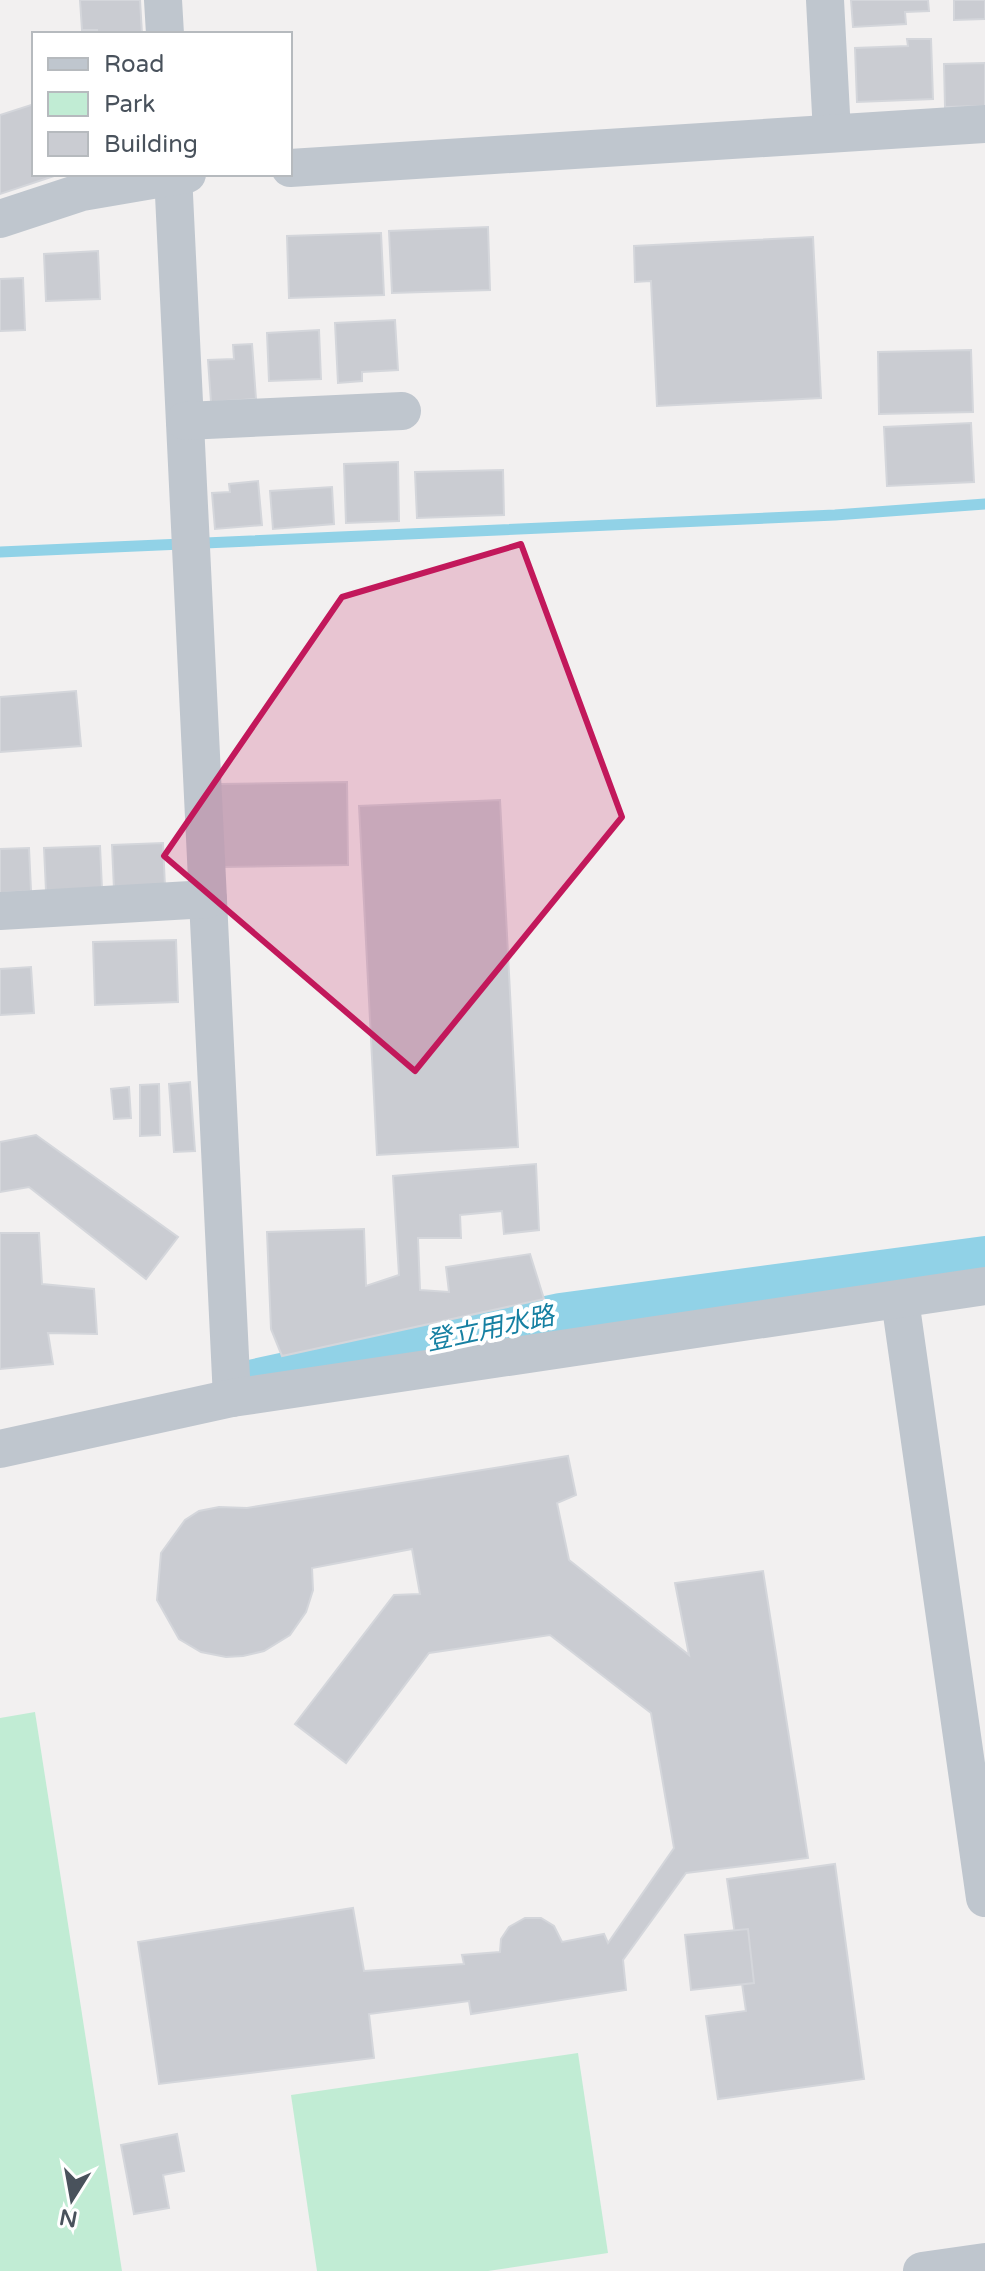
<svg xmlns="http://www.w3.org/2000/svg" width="985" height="2271" font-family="'Varela Round','Noto Sans JP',sans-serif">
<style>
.green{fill:#c1ecd4}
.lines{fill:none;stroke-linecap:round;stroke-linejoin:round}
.stream{stroke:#91d2e7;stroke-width:11}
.canal{stroke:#91d2e7;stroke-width:38}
.building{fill:#caccd2;stroke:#d4d6db;stroke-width:2}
.minor{stroke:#bfc6ce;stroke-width:38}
.marked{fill:#c2185b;fill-opacity:0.2;stroke:#c2185b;stroke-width:6;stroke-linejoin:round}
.labels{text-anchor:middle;stroke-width:8;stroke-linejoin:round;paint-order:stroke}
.water-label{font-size:26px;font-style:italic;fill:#1680a2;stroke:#fff}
</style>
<rect width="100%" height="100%" fill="#f2f0f0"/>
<g class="green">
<path d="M35,1712L122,2271H0V1718Z"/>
<path d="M578,2053L608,2253L488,2271H317L291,2095Z"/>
</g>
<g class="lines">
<path class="stream" d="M0,552L835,515L985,504"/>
<path class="canal" d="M245,1380L560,1312L985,1255"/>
</g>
<g class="building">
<path d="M80,0H140L142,34H97V30H82Z"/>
<path d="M851,0H928L929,11L905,12L906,24L853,27Z"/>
<path d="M954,0H985V19L954,20Z"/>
<path d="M907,39H931L933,99L857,102L855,48L908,46Z"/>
<path d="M985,63V106L945,107L944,64Z"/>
<path d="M34,104V174H60L0,194V115Z"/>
<path d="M488,227L490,290L392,293L389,231Z"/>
<path d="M381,233L384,295L289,298L287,236Z"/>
<path d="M813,237L821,398L657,406L651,281L635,282L634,246Z"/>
<path d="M98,251L100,299L46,301L44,254Z"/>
<path d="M23,278L25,330L0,331V279Z"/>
<path d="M395,320L398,370L362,372V381L338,383L335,323Z"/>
<path d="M319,330L321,379L269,381L267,333Z"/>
<path d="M252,344L256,399L211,402L208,360L234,359L233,345Z"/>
<path d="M971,350L973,412L879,414L878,352Z"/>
<path d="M971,423L974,482L887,486L884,427Z"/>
<path d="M398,462L399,521L346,523L344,464Z"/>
<path d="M503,470L504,515L417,518L415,472Z"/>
<path d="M258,481L262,525L215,529L212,493L230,492L229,484Z"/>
<path d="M332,487L334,524L273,529L270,491Z"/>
<path d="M76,691L81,746L0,752V697Z"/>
<path d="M347,782L348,865L221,867L220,784Z"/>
<path d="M500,800L518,1147L377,1155L359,806Z"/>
<path d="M163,843L165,887L114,889L112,845Z"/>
<path d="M100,846L102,889L46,891L44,848Z"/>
<path d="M29,848L31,891L0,893V849Z"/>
<path d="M176,940L178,1002L95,1005L93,942Z"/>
<path d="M31,967L34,1013L0,1015V969Z"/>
<path d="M190,1082L195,1151L174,1152L169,1084Z"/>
<path d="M159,1084L160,1135L140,1136V1085Z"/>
<path d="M129,1087L131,1118L114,1119L111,1089Z"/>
<path d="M36,1135L178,1237L146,1279L29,1187L0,1192V1142Z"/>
<path d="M536,1164L539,1230L504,1234L502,1211L460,1215L461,1238H418L420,1290L449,1292L446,1267L530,1254L544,1299L282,1356L271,1329L267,1232L364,1229L366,1286L399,1275L393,1176Z"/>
<path d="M0,1233H39L42,1284L94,1289L97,1334L48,1333L53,1364L0,1369Z"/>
<path d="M568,1456L576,1495L557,1503L569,1560L689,1655L675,1583L763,1571L808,1858L686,1873L623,1960L626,1990L471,2014L469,2001L369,2014L374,2058L159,2084L138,1942L353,1908L364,1971L464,1964L462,1955L500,1952L501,1939L509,1927L525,1918H541L554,1926L562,1942L604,1934L608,1943L674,1848L651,1713L550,1635L429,1653L346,1763L295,1724L394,1595L420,1594L412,1549L312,1568L313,1590L306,1612L290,1635L264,1651L243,1656L226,1657L201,1652L179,1639L157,1600L161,1553L185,1520L199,1511L219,1507L247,1508Z"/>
<path d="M835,1864L864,2079L718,2099L706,2016L746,2011L727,1879Z"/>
<path d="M748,1929L754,1983L691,1990L685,1935Z"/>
<path d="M177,2134L184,2171L163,2175L169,2208L134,2214L121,2145Z"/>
</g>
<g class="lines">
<g class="minor">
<path d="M163,0L165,34"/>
<path d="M825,0L832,133"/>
<path d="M290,168L985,124"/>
<path d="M173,174L232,1398"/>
<path d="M0,219L82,192L187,174"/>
<path d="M185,421L402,411"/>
<path d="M0,911L208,899"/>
<path d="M900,1300L985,1898"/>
<path d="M0,1449L232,1398L985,1286"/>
<path d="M922,2271L985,2262"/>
</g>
</g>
<path class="marked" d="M521,544L622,817L415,1071L164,856L342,597Z"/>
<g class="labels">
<g class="water-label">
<text transform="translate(490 1328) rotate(-12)" y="9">登立用水路</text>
</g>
</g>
<rect x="32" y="32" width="260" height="144" fill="#ffffff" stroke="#b6babe" stroke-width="2"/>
<rect x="48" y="58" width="40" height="12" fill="#bfc6ce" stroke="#b6babe" stroke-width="2"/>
<text x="104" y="72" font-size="24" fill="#49525c">Road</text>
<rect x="48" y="92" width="40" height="24" fill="#c1ecd4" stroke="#b6babe" stroke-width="2"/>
<text x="104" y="112" font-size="24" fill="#49525c">Park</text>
<rect x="48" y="132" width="40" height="24" fill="#caccd2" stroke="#b6babe" stroke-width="2"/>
<text x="104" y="152" font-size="24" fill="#49525c">Building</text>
<g transform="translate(72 2199) rotate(191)" stroke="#ffffff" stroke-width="6" paint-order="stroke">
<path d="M0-6L14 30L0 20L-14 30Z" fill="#49525c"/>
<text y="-12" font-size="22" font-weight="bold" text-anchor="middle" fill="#49525c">N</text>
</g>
</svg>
